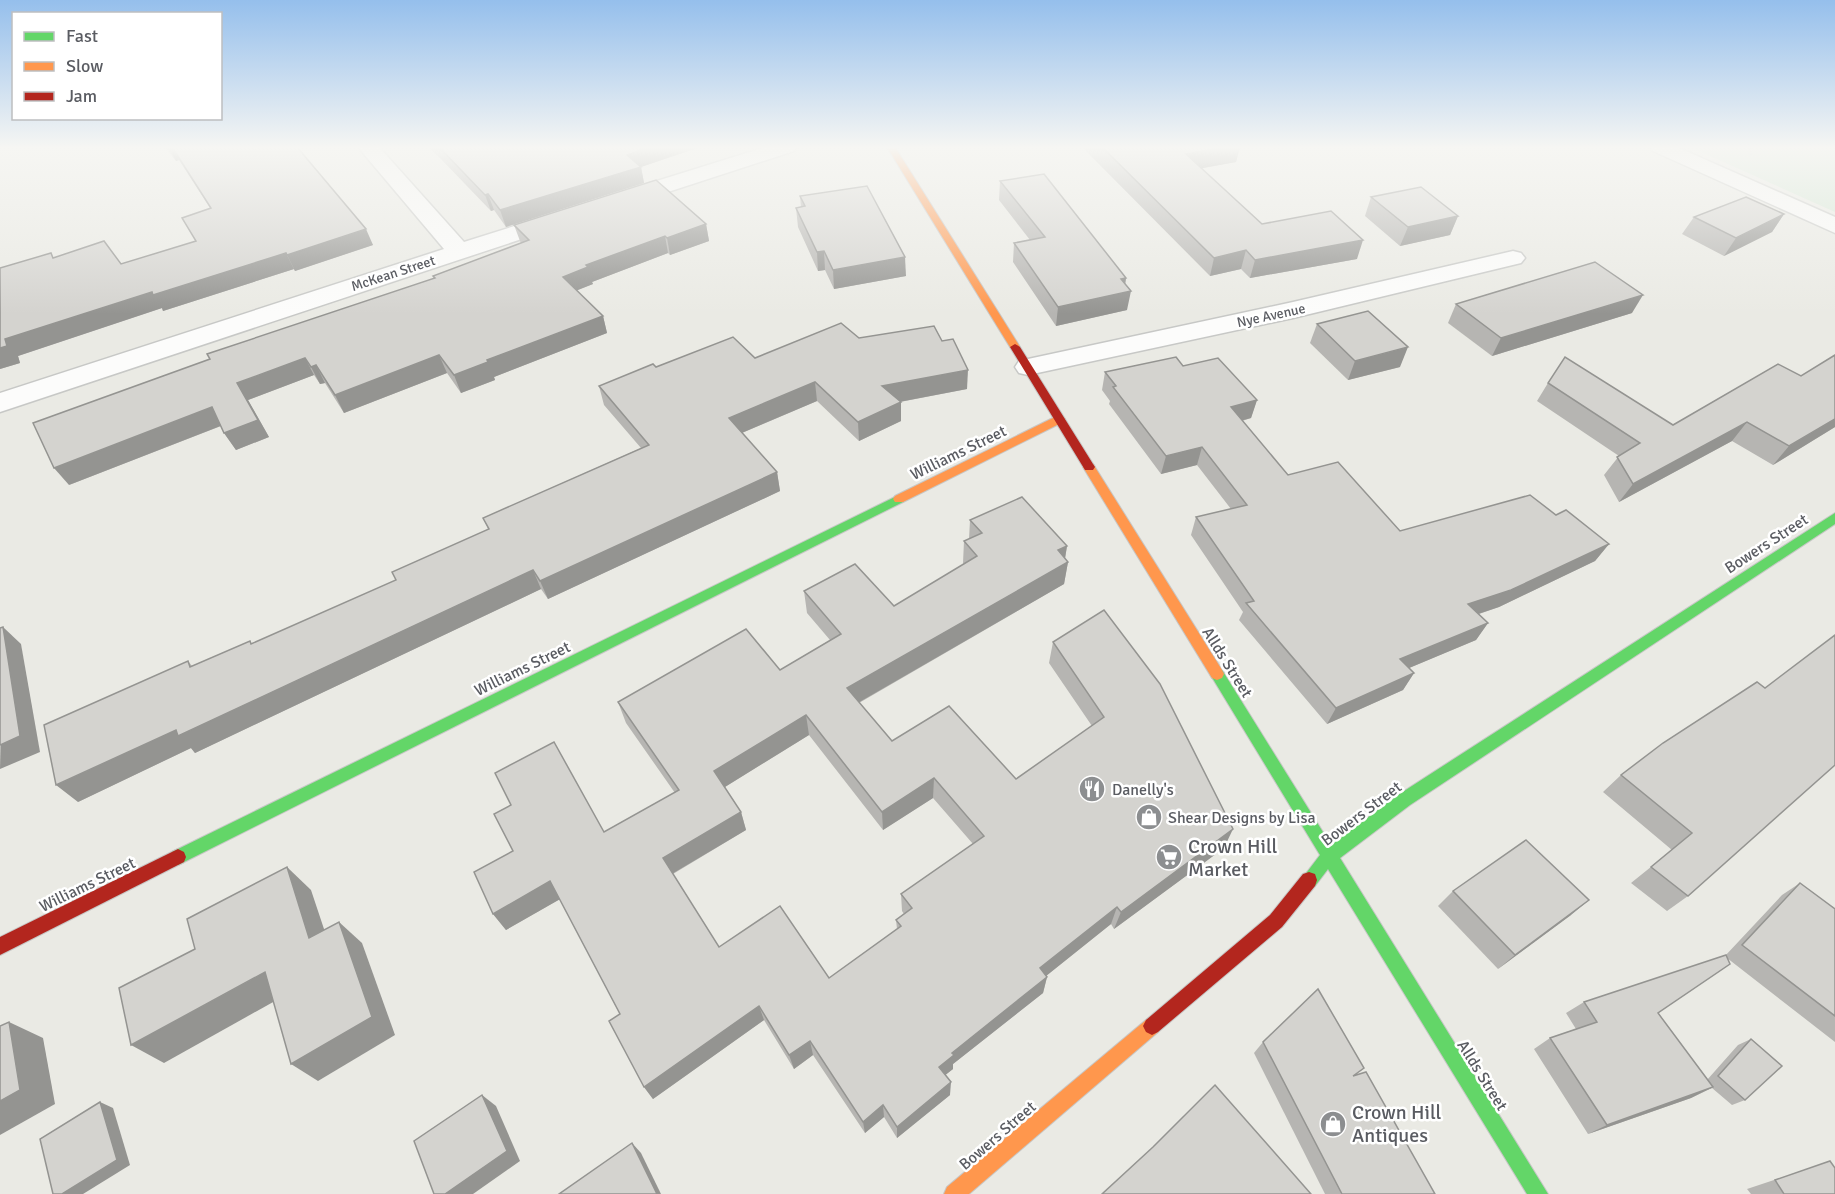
<svg xmlns="http://www.w3.org/2000/svg" width="1835" height="1194" font-family="Signika,sans-serif">
<style>
.green{fill:#d3e6d4}
.lines{fill:none;stroke-linecap:round;stroke-linejoin:round}
.street-casing{stroke:#c7c8c6;stroke-width:3}
.fast-casing{stroke:#c7c7c6;stroke-width:2}
.slow-casing{stroke:#c7c7c6;stroke-width:2}
.jam-casing{stroke:#c7c7c6;stroke-width:2}
.path{stroke:#c7ccca;stroke-width:3;stroke-dasharray:4.5 2;stroke-linecap:butt}
.street{fill:#fcfcfb;fill-rule:evenodd}
.fast{fill:#63d668;fill-rule:evenodd}
.slow{fill:#ff974d;fill-rule:evenodd}
.jam{fill:#b3261e;fill-rule:evenodd}
.wall{fill:#b6b5b2;fill-rule:evenodd}
.shaded-wall{fill:#949491}
.building{fill:#d4d3cf;stroke:#949491;stroke-width:1.5;fill-rule:evenodd}
.labels{text-anchor:middle;stroke-width:5;stroke-linejoin:round;paint-order:stroke}
.far-street-label{font-size:14px;fill:#5a5c62;stroke:#fff}
.street-label{font-size:16px;fill:#5a5c62;stroke:#fff}
.poi-label{font-size:16px;fill:#5a5c62;stroke:#fff;text-anchor:start}
.near-poi-label{font-size:20px;fill:#5a5c62;stroke:#fff;text-anchor:start}
</style>
<rect width="100%" height="100%" fill="#eaeae4"/>
<path class="green" d="M1690,147H1835V212Z"/>
<g class="lines">
<defs>
<g id="street">
<path d="M358,147H379L464,242L559,212L567,214L570,219L567,224L0,412V393L444,249Z"/>
<path d="M766,147H797L794,151L628,205L620,207L612,205L609,200L612,195Z"/>
<path d="M1650,147H1677L1835,217V233L1653,151Z"/>
<path d="M1513,251L1521,253L1525,258L1521,263L1293,318L1028,375L1019,373L1015,367L1019,361L1028,359L1293,302Z"/>
</g>
<g id="fast">
<path d="M899,495L903,496L905,499L903,502L184,862L178,865L172,862L170,857L172,852Z"/>
<path d="M1835,513V524L1410,805L1340,858L1548,1194H1527L1328,869L1315,886L1309,888L1303,886L1301,880L1320,855L1210,674L1212,670L1217,668L1222,670L1331,845L1398,795Z"/>
</g>
<g id="slow">
<path d="M887,147H895L1020,347L1019,349L1015,350L1010,347Z"/>
<path d="M1059,415L1065,419L1063,422L903,502H895L893,499L895,496Z"/>
<path d="M1089,463L1093,464L1222,670L1224,674L1222,678L1217,680L1212,678L1083,467Z"/>
<path d="M1152,1017L1158,1020L1161,1026L1158,1032L969,1194H944L947,1187L1146,1020Z"/>
</g>
<g id="jam">
<path d="M1015,344L1020,347L1093,464L1095,467L1093,470H1085L1010,347Z"/>
<path d="M178,849L184,852L186,857L184,862L0,955V937Z"/>
<path d="M1309,872L1315,874L1317,880L1315,886L1282,927L1158,1032L1152,1035L1146,1032L1143,1026L1146,1020L1270,915L1303,874Z"/>
</g>
</defs>
<use href="#street" class="street-casing"/>
<use href="#fast" class="fast-casing"/>
<use href="#slow" class="slow-casing"/>
<use href="#jam" class="jam-casing"/>
<path class="path" d="M1750,147L1751,155"/>
<use href="#street" class="street"/>
<use href="#fast" class="fast"/>
<use href="#slow" class="slow"/>
<use href="#jam" class="jam"/>
</g>
<g class="wall">
<path d="M165,147H297L373,245L295,271L294,269L163,311L162,308L18,356L20,363L0,369V268L121,264L196,241L210,208L179,160L176,161Z"/>
<path d="M428,147H700L641,167L644,183L506,227L494,210L491,211L440,158Z"/>
<path d="M1082,147H1240L1236,162L1201,168L1262,224L1357,259L1250,278L1241,269L1210,276Z"/>
<path d="M1000,181L1126,278L1125,284L1127,310L1056,326L1013,262L1014,243L1030,240L999,200Z"/>
<path d="M800,196L906,276L834,289L825,270L818,271L798,227L796,208L801,207Z"/>
<path d="M1371,197L1458,216L1450,235L1400,246L1365,216Z"/>
<path d="M1784,214L1772,232L1724,256L1682,234L1694,217Z"/>
<path d="M706,224L709,241L670,255L668,253L592,282L593,284L577,290L603,316L607,333L494,377L495,380L461,393L447,373L344,413L325,383L320,384L314,375L248,400L269,437L236,450L224,433L221,426L69,485L434,278L433,276L521,243L520,241L514,225Z"/>
<path d="M1456,304L1632,313L1492,356L1448,323Z"/>
<path d="M1317,324L1400,367L1348,380L1310,343Z"/>
<path d="M859,338L967,389L900,402L901,421L859,441L817,401L742,433L777,472L780,491L548,599L541,589L195,753L191,748L78,802L188,661L192,666L250,641L252,644L396,580L488,529L483,518L641,448L604,405L599,386L656,367L755,358Z"/>
<path d="M1778,364L1835,427L1773,465L1732,441L1619,502L1604,475L1619,456L1537,401L1548,383L1673,425Z"/>
<path d="M1183,366L1257,400L1251,418L1242,421L1288,475L1400,531L1556,515L1609,544L1595,561L1499,607L1479,614L1488,623L1476,640L1409,668L1414,673L1403,690L1327,724L1239,620L1243,612L1191,535L1196,517L1231,509L1197,465L1161,474L1109,404L1110,401L1102,390L1105,372Z"/>
<path d="M970,520L1067,546L1065,559L1068,562L1064,584L859,703L892,741L1016,779L1092,726L1049,663L1053,642L1224,848L1114,929L1111,924L1046,976L1047,977L1043,993L953,1064V1069L945,1075L950,1095L897,1138L884,1117L865,1133L813,1055L794,1069L764,1020L653,1099L644,1087L620,1014L560,899L506,930L493,914L604,832L675,793L626,723L618,702L780,670L830,640L807,613L804,591L894,606L964,564L963,563L964,541L969,539ZM809,735L883,830L933,798L973,844L901,894L902,911L904,914L896,920L897,929L829,978L719,947L673,874L746,830L741,812L725,787Z"/>
<path d="M1765,688L1688,896L1667,911L1631,883L1672,850L1603,792L1621,775Z"/>
<path d="M1800,883L1835,909V1042L1727,958L1658,1013L1707,1080L1738,1045L1751,1039L1745,1100L1732,1105L1712,1088L1691,1098L1588,1134L1534,1049L1550,1038L1576,1029L1566,1013L1584,1002L1725,956L1782,895Z"/>
<path d="M1453,891L1571,915L1498,969L1438,906Z"/>
<path d="M1263,1042L1356,1075L1435,1194H1325L1254,1053Z"/>
<path d="M1801,1171L1835,1194H1751L1747,1189Z"/>
</g>
<g class="shaded-wall">
<path d="M168,147H172L179,160L176,161Z"/>
<path d="M650,147H700L641,167L644,183L506,227L500,210L627,155Z"/>
<path d="M1226,147H1240L1236,162L1182,172L1186,154Z"/>
<path d="M488,194L494,210L491,211L485,195Z"/>
<path d="M1784,214L1772,232L1724,256L1736,238Z"/>
<path d="M1458,216L1450,235L1400,246L1408,227Z"/>
<path d="M706,224L709,241L670,255L667,238Z"/>
<path d="M366,229L373,245L295,271L287,255Z"/>
<path d="M665,236L668,253L592,282L593,284L568,294L563,277L586,265Z"/>
<path d="M1363,240L1357,259L1250,278L1255,260Z"/>
<path d="M1246,250L1241,269L1210,276L1214,258Z"/>
<path d="M824,251L825,270L818,271L817,252Z"/>
<path d="M286,253L294,269L163,311L162,308L18,356L20,363L0,369V348L5,339L152,292Z"/>
<path d="M905,257L906,276L834,289L833,270Z"/>
<path d="M1126,278L1124,292L1131,291L1127,310L1056,326L1058,307L1121,279Z"/>
<path d="M1643,295L1632,313L1492,356L1501,338Z"/>
<path d="M603,316L607,333L494,377L495,380L461,393L454,375L487,360Z"/>
<path d="M1408,347L1400,367L1348,380L1355,361Z"/>
<path d="M439,355L447,373L344,413L335,395Z"/>
<path d="M305,358L314,375L248,400L269,437L236,450L224,433L237,383Z"/>
<path d="M316,365L325,383L320,384L311,367Z"/>
<path d="M968,370L967,389L883,405L882,386Z"/>
<path d="M815,382L817,401L732,437L729,418Z"/>
<path d="M1257,400L1251,418L1225,425L1231,407Z"/>
<path d="M901,402V421L859,441L858,422Z"/>
<path d="M212,407L223,425L69,485L54,468Z"/>
<path d="M1835,419V427L1773,465L1789,446Z"/>
<path d="M1747,422L1732,441L1619,502L1633,484Z"/>
<path d="M1202,447L1197,465L1161,474L1166,456Z"/>
<path d="M777,472L780,491L548,599L540,581Z"/>
<path d="M1609,544L1595,561L1499,607L1457,621L1468,604Z"/>
<path d="M1067,546L1064,564L1068,562L1064,584L849,708L847,688L1058,550Z"/>
<path d="M533,570L541,589L195,753L191,748L78,802L56,785L176,730Z"/>
<path d="M1488,623L1476,640L1390,676L1400,659Z"/>
<path d="M3,627L21,644L40,752L0,769Z"/>
<path d="M1414,673L1403,690L1327,724L1336,708Z"/>
<path d="M806,715L809,735L720,790L714,771Z"/>
<path d="M934,778L933,798L883,830L882,812Z"/>
<path d="M741,812L746,830L670,875L663,858Z"/>
<path d="M1233,829L1224,848L1114,929L1121,912Z"/>
<path d="M287,867L311,890L334,959L309,938Z"/>
<path d="M550,881L562,898L506,930L493,914Z"/>
<path d="M1589,900L1571,915L1498,969L1515,955Z"/>
<path d="M1117,907L1111,924L1036,984L1040,968Z"/>
<path d="M339,922L362,943L395,1035L318,1081L291,1064Z"/>
<path d="M265,972L291,992L164,1063L131,1045Z"/>
<path d="M1047,977L1043,993L953,1064V1069L939,1080V1067L952,1053Z"/>
<path d="M759,1006L764,1020L653,1099L644,1087Z"/>
<path d="M9,1022L43,1038L55,1104L0,1135V1101Z"/>
<path d="M810,1041L813,1055L794,1069L789,1055Z"/>
<path d="M951,1082L950,1095L897,1138V1127Z"/>
<path d="M1713,1087L1691,1098L1588,1134L1607,1125Z"/>
<path d="M482,1095L496,1106L520,1161L473,1194H445Z"/>
<path d="M100,1102L113,1108L130,1165L83,1194H62Z"/>
<path d="M883,1105L884,1117L865,1133L863,1122Z"/>
<path d="M632,1143L641,1153L661,1194H657Z"/>
</g>
<g class="building">
<path d="M172,147H297L366,229L287,255L286,253L153,295L152,292L5,339L7,346L0,348V268L51,253L53,258L104,241L121,264L196,241L182,218L211,208Z"/>
<path d="M439,147H650L627,155L641,167L500,210L488,194L485,195Z"/>
<path d="M1102,147H1226L1186,154L1262,224L1331,211L1363,240L1255,260L1246,250L1214,258Z"/>
<path d="M1044,174L1126,278L1121,279L1131,291L1058,307L1014,243L1045,237L1000,181Z"/>
<path d="M656,180L706,224L667,238L665,236L586,265L588,267L563,277L603,316L487,360L488,362L454,375L439,355L335,395L316,365L311,367L305,358L237,383L258,420L224,433L212,407L54,468L33,423L210,359L207,354L435,278L433,276L529,240L514,225Z"/>
<path d="M867,186L905,257L833,270L824,251L817,252L796,208L805,206L800,196Z"/>
<path d="M1421,187L1458,216L1408,227L1371,197Z"/>
<path d="M1746,197L1784,214L1736,238L1694,217Z"/>
<path d="M1595,262L1643,295L1501,338L1456,304Z"/>
<path d="M1368,311L1408,347L1355,361L1317,324Z"/>
<path d="M841,323L859,338L934,326L942,341L953,339L968,370L882,386L901,402L858,422L815,382L729,418L777,472L540,581L533,570L178,736L176,730L56,785L44,725L188,661L190,667L250,641L251,644L396,580L392,572L489,529L483,518L649,445L599,386L653,364L656,367L733,337L755,358Z"/>
<path d="M1835,355V419L1789,446L1747,422L1633,484L1617,457L1640,443L1548,383L1565,357L1673,425L1778,364L1801,376Z"/>
<path d="M1176,357L1183,366L1218,358L1257,400L1231,407L1288,475L1338,462L1400,531L1530,495L1556,515L1566,510L1609,544L1511,590L1468,604L1488,623L1400,659L1414,673L1336,708L1246,603L1254,601L1196,517L1247,505L1202,447L1166,456L1113,387L1116,386L1105,372Z"/>
<path d="M1022,497L1067,546L1058,550L1068,562L847,688L892,741L949,706L1016,779L1104,717L1053,642L1104,610L1160,684L1233,829L1121,912L1117,907L1040,968L1047,977L952,1053L954,1055L939,1067L951,1082L897,1127L883,1105L863,1122L810,1041L789,1055L759,1006L644,1087L609,1021L620,1014L550,881L493,914L474,872L513,851L494,814L511,805L495,773L554,742L604,832L679,790L618,702L746,629L780,670L841,634L804,591L855,564L894,606L977,556L964,541L982,533L970,520ZM806,715L882,812L934,778L984,836L901,894L912,908L896,920L901,926L829,978L780,906L719,947L663,858L741,812L714,771Z"/>
<path d="M3,627L20,736L0,745V628Z"/>
<path d="M1835,635V765L1688,896L1651,867L1692,833L1621,775L1663,743L1757,682L1765,688Z"/>
<path d="M1526,840L1589,900L1515,955L1453,891Z"/>
<path d="M287,867L309,938L339,922L372,1017L291,1064L265,972L131,1045L119,988L195,949L187,919Z"/>
<path d="M1800,883L1835,909V1016L1742,945Z"/>
<path d="M1726,955L1730,964L1658,1013L1713,1087L1607,1125L1550,1038L1597,1022L1584,1002Z"/>
<path d="M1318,989L1364,1068L1353,1076L1366,1072L1435,1194H1342L1263,1042Z"/>
<path d="M9,1022L20,1090L0,1101V1026Z"/>
<path d="M1751,1039L1782,1066L1745,1100L1718,1076Z"/>
<path d="M1215,1085L1311,1194H1102L1153,1147Z"/>
<path d="M482,1095L507,1151L445,1194H434L414,1141Z"/>
<path d="M100,1102L117,1160L62,1194H53L40,1139Z"/>
<path d="M632,1143L657,1194H559Z"/>
<path d="M1830,1161L1835,1168V1194H1784L1775,1180Z"/>
</g>
<linearGradient id="sky" x2="0" y2="1"><stop stop-color="#95bfec"/><stop offset="0.47" stop-color="#f6f6f3"/><stop offset="1" stop-color="#f6f6f3" stop-opacity="0"/></linearGradient>
<rect width="1835" height="314" fill="url(#sky)"/>
<defs>
<symbol id="restaurant-disc" viewBox="-11 -11 22 22"><circle r="9.5" fill="#8c8e90" stroke="#fff"/><path d="M-5-6h1v4h1v-4h1v4h1v-4h1v5L-1.5 .5V6h-2V.5L-5-1ZM5-6V6H3V1.5H1.5Q1.5-4 5-6Z" fill="#fff"/></symbol>
<symbol id="shop-disc" viewBox="-11 -11 22 22"><circle r="9.5" fill="#8c8e90" stroke="#fff"/><path d="M-5-2.5h2.3a2.7 3.5 0 0 1 5.4 0H5L5.5 6h-11ZM-1.5-2.5h3a1.5 2.3 0 0 0-3 0Z" fill="#fff"/></symbol>
<symbol id="supermarket-disc" viewBox="-11 -11 22 22"><circle r="9.5" fill="#8c8e90" stroke="#fff"/><path d="M-6-5.5h2.5l.6 2H6L4.5 2H-2.5L-4.4-4H-6ZM-1.5 3.2a1.3 1.3 0 1 0 .1 0ZM3 3.2a1.3 1.3 0 1 0 .1 0Z" fill="#fff"/></symbol>
</defs>
<g fill-rule="evenodd">
<use href="#restaurant-disc" x="1077" y="774" width="30" height="30"/>
<use href="#shop-disc" x="1134" y="802" width="30" height="30"/>
<use href="#supermarket-disc" x="1154" y="842" width="30" height="30"/>
<use href="#shop-disc" x="1318" y="1109" width="30" height="30"/>
</g>
<g class="labels">
<g class="far-street-label">
<text transform="translate(393 273) rotate(-18)" y="5">McKean Street</text>
<text transform="translate(1271 315) rotate(-12)" y="5">Nye Avenue</text>
</g>
<g class="street-label">
<text transform="translate(958 452) rotate(-26)" y="6">Williams Street</text>
<text transform="translate(1766 543) rotate(-33)" y="6">Bowers Street</text>
<text transform="translate(1228 662) rotate(58)" y="6">Allds Street</text>
<text transform="translate(522 668) rotate(-26)" y="6">Williams Street</text>
<text transform="translate(1361 813) rotate(-37)" y="6">Bowers Street</text>
<text transform="translate(87 884) rotate(-26)" y="6">Williams Street</text>
<text transform="translate(1483 1075) rotate(58)" y="6">Allds Street</text>
<text transform="translate(997 1135) rotate(-41)" y="6">Bowers Street</text>
</g>
<g class="poi-label">
<text x="1112" y="795">Danelly's</text>
<text x="1168" y="823">Shear Designs by Lisa</text>
</g>
<g class="near-poi-label">
<text x="1188" y="853">Crown Hill<tspan x="1188" dy="23">Market</tspan></text>
<text x="1352" y="1119">Crown Hill<tspan x="1352" dy="23">Antiques</tspan></text>
</g>
</g>
<rect x="12" y="12" width="210" height="108" fill="#ffffff" stroke="#bdbec0" stroke-width="1.5"/>
<rect x="24" y="32" width="30" height="9" fill="#63d668" stroke="#bdbec0" stroke-width="1.5"/>
<text x="66" y="42" font-size="18" fill="#5a5c62">Fast</text>
<rect x="24" y="62" width="30" height="9" fill="#ff974d" stroke="#bdbec0" stroke-width="1.5"/>
<text x="66" y="72" font-size="18" fill="#5a5c62">Slow</text>
<rect x="24" y="92" width="30" height="9" fill="#b3261e" stroke="#bdbec0" stroke-width="1.5"/>
<text x="66" y="102" font-size="18" fill="#5a5c62">Jam</text>
</svg>
